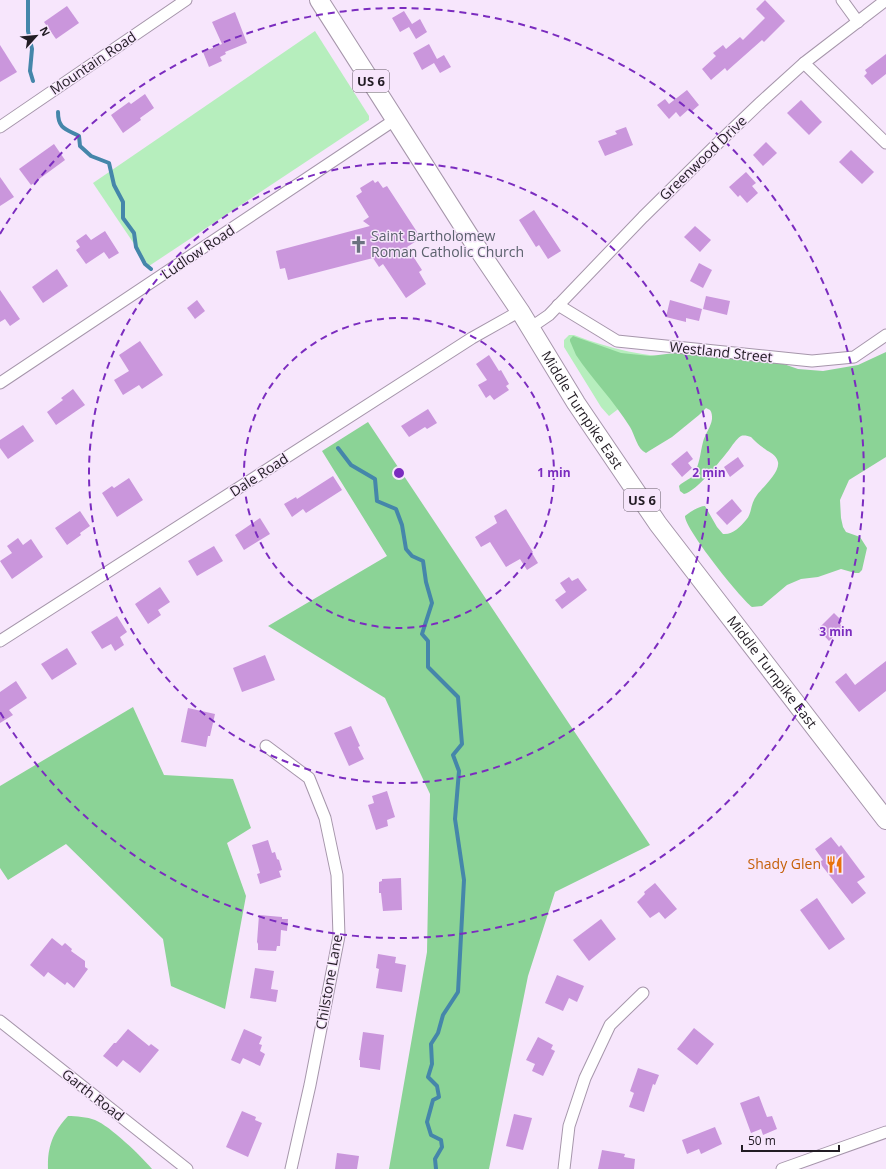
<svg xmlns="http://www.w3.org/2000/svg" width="886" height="1169" font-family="'Open Sans',sans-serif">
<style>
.green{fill:#b6eebd}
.forest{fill:#8bd396}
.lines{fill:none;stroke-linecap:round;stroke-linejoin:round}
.stream{stroke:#4586aa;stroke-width:4}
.building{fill:#ca96dc}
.minor-casing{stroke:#a696ab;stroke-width:13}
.primary-casing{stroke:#a696ab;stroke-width:20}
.minor{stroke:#fff;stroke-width:11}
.primary{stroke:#fff;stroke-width:18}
.ring{fill:none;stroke:#7b2cbf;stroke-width:2;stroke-dasharray:7 5}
.labels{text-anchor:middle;stroke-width:3;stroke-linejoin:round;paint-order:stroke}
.shield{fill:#f7e6fc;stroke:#625965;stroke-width:1}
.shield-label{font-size:13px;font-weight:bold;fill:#221c24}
.street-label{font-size:14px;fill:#221c24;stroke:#f7e6fc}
.worship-label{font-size:14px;fill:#5b616d;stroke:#f7e6fc;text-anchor:start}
.food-label{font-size:14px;fill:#c56008;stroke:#f7e6fc;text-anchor:end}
.centre{fill:#7b2cbf;stroke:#f7e6fc;stroke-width:2}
.ring-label{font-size:12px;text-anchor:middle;font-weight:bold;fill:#7b2cbf;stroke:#f7e6fc;stroke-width:3;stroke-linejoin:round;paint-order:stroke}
</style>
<rect width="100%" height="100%" fill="#f7e6fc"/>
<g class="green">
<path d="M315,31L369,116V120L149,266L93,183Z"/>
<path d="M569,335H574C610,349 646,357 686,358L609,416L601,407L564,347V340Z"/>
</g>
<g class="forest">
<path d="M573,336L621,353L650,356L683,352L775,361L798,369L823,371L858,365L886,352V457L849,480L840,500L841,518L843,527L846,532L860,537L867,548L862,570L859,573H855L841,569L818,577L801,579L787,585L762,606L752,607C740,598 684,528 685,516C690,512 699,506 705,506L717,527L723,534C733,535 740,527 746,520C752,514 750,504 757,495C763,487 780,472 778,462C776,454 770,453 765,449C760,446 755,441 751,437C748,436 744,435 741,436C736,439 732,446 729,450C720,461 697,491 684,494L680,491L679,486C683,481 690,480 693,475C700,465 700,453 703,442C705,434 711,427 712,419C712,415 712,413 710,410L706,408L699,415L672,437L649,451L646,453C637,449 635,435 630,427C614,401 592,379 576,355L570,341V339Z"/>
<path d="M368,422L650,845L555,892L528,976L489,1169H389L427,952L430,794L385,698L268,626L387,556L322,451Z"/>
<path d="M133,707L164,775L233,779L251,828L227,843L246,896L225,1009L171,986L163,939L66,844L8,880L0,868V786Z"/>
<path d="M68,1116C76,1116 87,1117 95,1120C110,1126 141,1156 152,1169H48C47,1147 53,1132 68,1116Z"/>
</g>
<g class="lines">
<g class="stream">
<path d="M28,0V31L32,49L30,71L33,81"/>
<path d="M58,112C58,129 66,129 79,136L80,146L91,156L109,163L114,185L123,202V218L134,233L136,247L145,264L151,269"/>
<path d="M338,448L351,465L375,479L377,501L396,509L402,525L406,549L412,556L423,561L426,582L432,603L422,634L428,641V667L458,697L462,744L453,755L459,771L455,819L464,880L458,992L443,1015L438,1033L431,1044L432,1064L428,1077L437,1086L439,1097L433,1100L427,1122L431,1135L441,1140L442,1147L435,1159L436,1169"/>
</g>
</g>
<g class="building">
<path d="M765,0L785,21L764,42L762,40L727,71L725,68L711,80L702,69L716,56L713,53L723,45L726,49L740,37L743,40L765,18L756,9Z"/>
<path d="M67,6L79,23L56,39L44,22Z"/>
<path d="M404,11L412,24L420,19L427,32L416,39L409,27L400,32L392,18Z"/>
<path d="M235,12L247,43L225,52L226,54L220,57L222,61L209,67L203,52L222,44L212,22Z"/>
<path d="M429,44L437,59L444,55L451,67L440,73L434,63L422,70L413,53Z"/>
<path d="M0,45L17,72L0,82Z"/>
<path d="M886,54V74L872,85L864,76L867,73L865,70Z"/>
<path d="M687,90L699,105L691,112L689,109L680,117L676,112L669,119L657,105L665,99L669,104Z"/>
<path d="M145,94L154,108L140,118L141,120L123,133L111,115L129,102L131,104Z"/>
<path d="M801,100L822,122L809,135L787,113Z"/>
<path d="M626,127L633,145L605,156L598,141L617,134L615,131Z"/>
<path d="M766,142L777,153L763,166L753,155Z"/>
<path d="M54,144L65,160L31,185L19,169Z"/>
<path d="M851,150L874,172L862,184L839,162Z"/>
<path d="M746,172L756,183L752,186L758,193L747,203L740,195L738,197L729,187Z"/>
<path d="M0,177L14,197L0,206Z"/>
<path d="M373,180L375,183L378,181L383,188L387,186L421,238L407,247L422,270L419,272L426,284L406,298L383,264L379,267L373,258L288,280L285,268L280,269L276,251L370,226L363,221L369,217L356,196L362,192L360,188Z"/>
<path d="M534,210L561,251L548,259L539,245L536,247L519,220Z"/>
<path d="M695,226L711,240L700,252L684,237Z"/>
<path d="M105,231L119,253L109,259L104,252L86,264L76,250L80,247L76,241L86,234L91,240Z"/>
<path d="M699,263L712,270L703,288L690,281Z"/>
<path d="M57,269L68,286L43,303L32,287Z"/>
<path d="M0,290L20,319L10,326L5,319L0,322Z"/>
<path d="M706,296L730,301L727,315L703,309Z"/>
<path d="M197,300L205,311L195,319L187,308Z"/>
<path d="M670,300L702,309L699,321L686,318V322L666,317Z"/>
<path d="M140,341L163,375L142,389L139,385L123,395L114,380L129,371L119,355Z"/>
<path d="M489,355L499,371L501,370L509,384L506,386L509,390L494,400L490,395L486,398L478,385L487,380L476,364Z"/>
<path d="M73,389L85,405L56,425L47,412L63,400L61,398Z"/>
<path d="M428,409L437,423L427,429L425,427L409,437L401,426Z"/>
<path d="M23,425L34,441L8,459L0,448V440Z"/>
<path d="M687,451L693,459L688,463L692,468L682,477L671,464Z"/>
<path d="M738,457L744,466L730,477L724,467Z"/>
<path d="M333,476L342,490L306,513L303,509L292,517L284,504L296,497L297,499Z"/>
<path d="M129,478L143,500L117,517L102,493L112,486L114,488Z"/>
<path d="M732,499L742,511L727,525L716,513Z"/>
<path d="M506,509L533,552L532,553L538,563L527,570L520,559L506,567L490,542L481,547L475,537L497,523L494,516Z"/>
<path d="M80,511L90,526L80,533L81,535L67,545L55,528Z"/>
<path d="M260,518L270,534L244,550L235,535Z"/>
<path d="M18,538L23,545L31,539L43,557L12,579L0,561L12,553L7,546Z"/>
<path d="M214,546L223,561L197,576L188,561Z"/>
<path d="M569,577L572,581L578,578L587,590L562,609L555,600L566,592L560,583Z"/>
<path d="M160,587L170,602L158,610L161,615L148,624L135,604Z"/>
<path d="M834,613L842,621L840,624L843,627L829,641L818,629Z"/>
<path d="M117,616L127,632L120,637L124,645L115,651L111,644L102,649L91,632Z"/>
<path d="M67,648L77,664L52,680L41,664Z"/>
<path d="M265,655L275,680L242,692L233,668Z"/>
<path d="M886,661V691L859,712L835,682L846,673L855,685Z"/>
<path d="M16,681L27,698L9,710L13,715L0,723V692Z"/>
<path d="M188,708L215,714L210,736H208L206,747L181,742Z"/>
<path d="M351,726L360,746L358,747L364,759L349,766L334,733Z"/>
<path d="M387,791L395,817L387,820L388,826L376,830L368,805L374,803L372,796Z"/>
<path d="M831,837L839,847L841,845L865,877L857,882L866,893L852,904L819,862L823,860L815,849Z"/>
<path d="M268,840L272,853L275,852L277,859L279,860L282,870L279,871L281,877L260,884L257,874L260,873L252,845Z"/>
<path d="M401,878L402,910L383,911L381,893H379V882L382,881V879Z"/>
<path d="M655,883L677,909L665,919L659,912L650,918L637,902L645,894L644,892Z"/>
<path d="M817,898L845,939L829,950L800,910Z"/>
<path d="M259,915L282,917V919H288L287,931L281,930L280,946H277L276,951L258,950V944L257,942Z"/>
<path d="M601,919L616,939L589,961L573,940Z"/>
<path d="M52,938L62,946L65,943L72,949L71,951L85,961V967L88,969L74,988L67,982L65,985L48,972L44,977L30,965Z"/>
<path d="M378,954L396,957L395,963L406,965L402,992L376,988L379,969L376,968Z"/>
<path d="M255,968L274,971L271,989L278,990L276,1002L250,998Z"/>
<path d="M557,975L584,986L577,1002L569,998L563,1011L545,1003Z"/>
<path d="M694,1028L714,1044L697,1065L677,1049Z"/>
<path d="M128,1029L149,1046L151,1044L159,1050L140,1073L123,1060L117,1067L103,1056L114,1043H116Z"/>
<path d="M244,1029L262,1037L259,1044L262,1045L260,1051L265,1054L260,1066L243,1058L240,1064L231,1060Z"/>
<path d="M363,1032L384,1035L380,1070L360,1067V1060H359Z"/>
<path d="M538,1037L553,1045L551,1049L555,1051L543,1076L532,1071L535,1064L526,1060Z"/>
<path d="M638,1068L659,1075L655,1085L653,1084L644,1112L629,1107L634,1093L630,1091Z"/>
<path d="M759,1096L767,1117L772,1116L777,1129L763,1135L761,1129L751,1133L740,1103Z"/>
<path d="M242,1111L256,1117L255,1120L262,1123L248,1157L226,1147Z"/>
<path d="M514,1114L532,1118L523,1150L506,1146Z"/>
<path d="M715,1127L722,1144L701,1154L699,1149L687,1154L682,1140Z"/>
<path d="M602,1150L625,1154L624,1157L635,1159L634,1169H598Z"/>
<path d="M337,1153L359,1156L357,1169H335Z"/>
</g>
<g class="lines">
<defs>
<g id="minor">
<path d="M842,0L858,22"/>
<path d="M804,63L886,143"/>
<path d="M0,127L186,0"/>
<path d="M558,305L617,341L812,361L854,357L886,335"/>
<path d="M530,328L549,315L643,217L716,145L761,102L804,63L886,0"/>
<path d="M0,383L396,119"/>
<path d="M0,641L472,338L520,311"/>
<path d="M266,746L309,778L325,818L337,875L339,936L310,1085L291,1169"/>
<path d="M0,1021L187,1169"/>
<path d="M564,1169L569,1126L585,1078L610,1025L643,993"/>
<path d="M782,1169L886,1132"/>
</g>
<g id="primary">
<path id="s1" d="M319,0L472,240L520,311L576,403L658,524L886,820"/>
</g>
</defs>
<use href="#minor" class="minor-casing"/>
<use href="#primary" class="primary-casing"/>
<use href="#minor" class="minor"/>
<use href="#primary" class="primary"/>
</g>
<g class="ring">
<circle cx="399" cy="473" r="155"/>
<circle cx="399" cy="473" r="310"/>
<path d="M0 234A465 465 0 1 1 0 712"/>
</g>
<defs>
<symbol id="church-bare" viewBox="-9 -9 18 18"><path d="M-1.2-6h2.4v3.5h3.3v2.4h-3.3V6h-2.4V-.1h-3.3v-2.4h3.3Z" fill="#6b7280" stroke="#f7e6fc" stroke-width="2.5" paint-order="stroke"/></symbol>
<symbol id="restaurant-bare" viewBox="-9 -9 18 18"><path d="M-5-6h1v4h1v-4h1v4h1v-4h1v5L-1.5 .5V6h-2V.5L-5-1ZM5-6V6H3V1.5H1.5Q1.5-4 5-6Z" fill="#e8710a" stroke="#f7e6fc" stroke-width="2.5" paint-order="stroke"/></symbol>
</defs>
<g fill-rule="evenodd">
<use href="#church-bare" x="346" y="232" width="25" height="25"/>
<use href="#restaurant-bare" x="822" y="852" width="25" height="25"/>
</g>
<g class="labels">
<g class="shield">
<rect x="353" y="70" width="36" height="22" rx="3"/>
<rect x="624" y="489" width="36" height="22" rx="3"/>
</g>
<g class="shield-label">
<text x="371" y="86">US 6</text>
<text x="642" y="505">US 6</text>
</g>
<g class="street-label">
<text transform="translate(93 63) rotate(-34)" y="5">Mountain Road</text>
<text transform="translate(703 158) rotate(-44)" y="5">Greenwood Drive</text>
<text transform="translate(198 252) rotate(-34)" y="5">Ludlow Road</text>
<text transform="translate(721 352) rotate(6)" y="5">Westland Street</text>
<text dy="5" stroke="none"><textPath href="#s1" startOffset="487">Middle Turnpike East</textPath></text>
<text transform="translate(259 475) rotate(-33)" y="5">Dale Road</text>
<text dy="5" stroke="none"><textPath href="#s1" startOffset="811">Middle Turnpike East</textPath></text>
<text transform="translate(329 982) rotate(-80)" y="5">Chilstone Lane</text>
<text transform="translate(93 1095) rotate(38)" y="5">Garth Road</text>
</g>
<g class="worship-label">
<text x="371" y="241">Saint Bartholomew<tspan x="371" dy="16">Roman Catholic Church</tspan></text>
</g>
<g class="food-label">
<text x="821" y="869">Shady Glen</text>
</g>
</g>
<circle cx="399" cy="473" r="6" class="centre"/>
<g class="ring-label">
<text x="554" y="477">1 min</text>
<text x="709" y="477">2 min</text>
<text x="836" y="636">3 min</text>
</g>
<g transform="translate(36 36) rotate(63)" stroke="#f7e6fc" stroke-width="3" paint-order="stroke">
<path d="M0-3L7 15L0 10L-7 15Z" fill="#221c24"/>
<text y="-6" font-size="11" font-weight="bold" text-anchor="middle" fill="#221c24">N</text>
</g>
<path d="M742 1145v6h97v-6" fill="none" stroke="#221c24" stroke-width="2"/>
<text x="748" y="1145" font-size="12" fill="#221c24" stroke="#f7e6fc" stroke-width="3" paint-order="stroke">50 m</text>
</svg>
